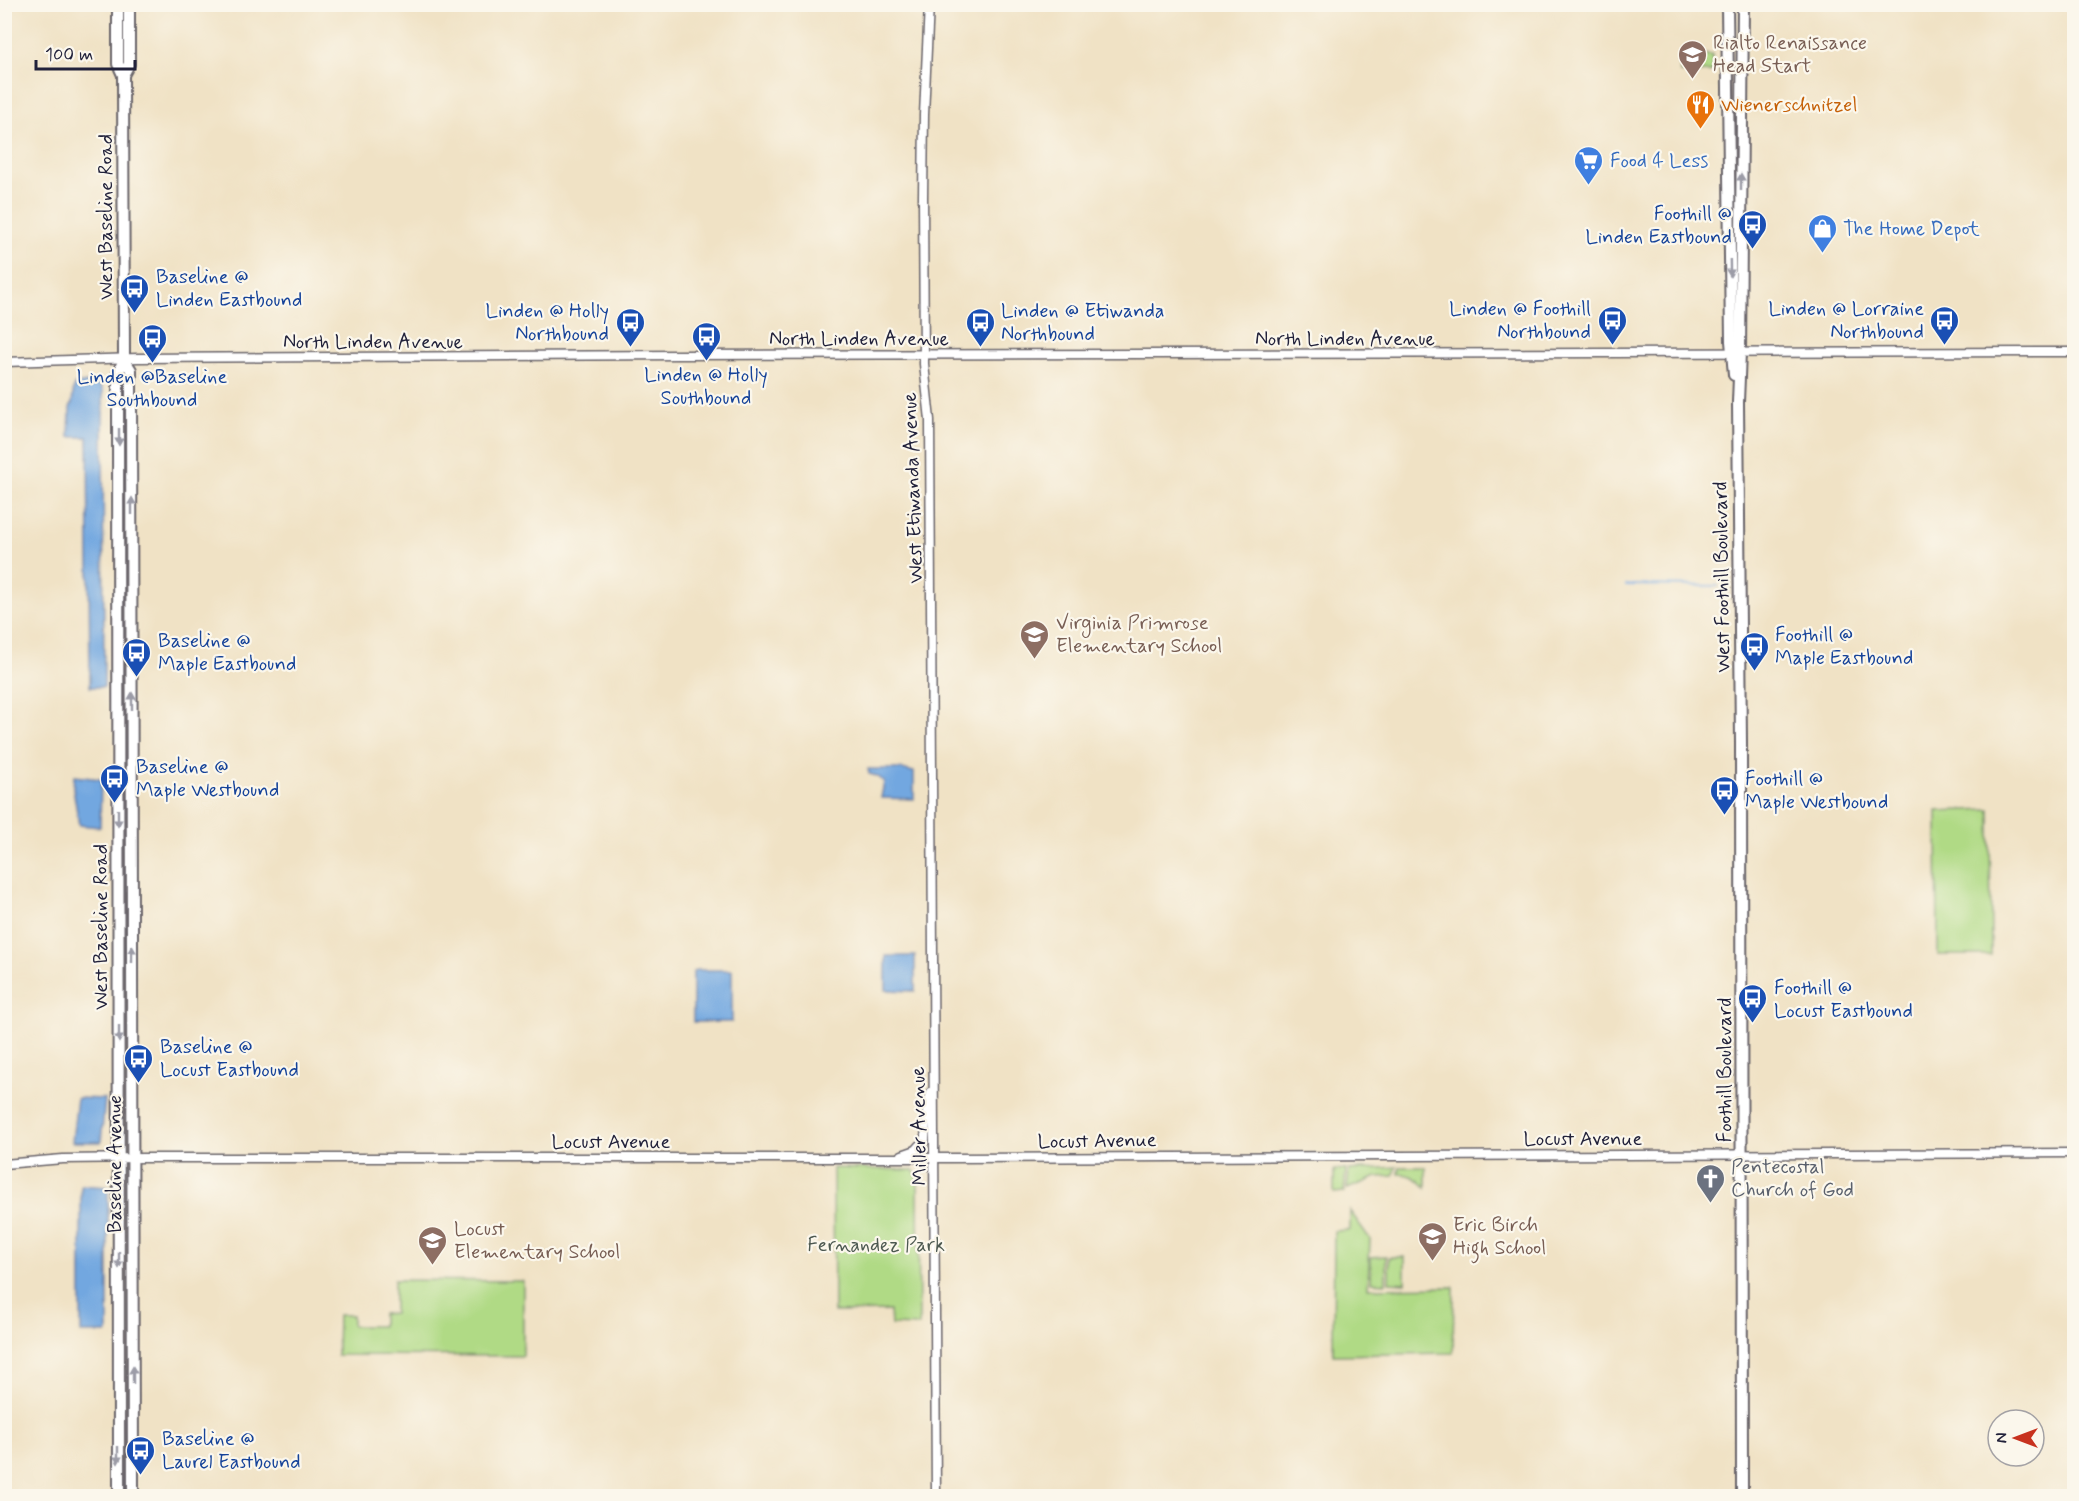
<svg xmlns="http://www.w3.org/2000/svg" width="2079" height="1501" font-family="Mynerve,sans-serif">
<style>
.green{fill:#b0da85;stroke:#697e60;stroke-width:1.5}
.water{fill:#72a7e0;stroke:#4a648e;stroke-width:1.5}
.lines{fill:none;stroke-linecap:round;stroke-linejoin:round}
.stream{stroke:#72a7e0;stroke-width:2}
.tertiary-casing{stroke:#6a656b;stroke-width:11}
.primary-casing{stroke:#6a656b;stroke-width:14}
.tertiary{stroke:#fff;stroke-width:8}
.primary{stroke:#fff;stroke-width:10}
.oneway{fill:#9c9ca7}
.labels{text-anchor:middle;stroke-width:4.5;stroke-linejoin:round;paint-order:stroke}
.education-label{font-size:20px;fill:#785e54;stroke:#fbf7ec;text-anchor:start}
.food-label{font-size:20px;fill:#c56008;stroke:#fbf7ec;text-anchor:start}
.shop-label{font-size:20px;fill:#366cbe;stroke:#fbf7ec;text-anchor:start}
.transit-label{font-size:20px;fill:#164399;stroke:#fbf7ec;text-anchor:start}
.street-label{font-size:20px;fill:#22223b;stroke:#fbf7ec}
.worship-label{font-size:20px;fill:#5b616d;stroke:#fbf7ec;text-anchor:start}
.park-label{font-size:20px;fill:#4d5951;stroke:#fbf7ec}
</style>
<rect width="100%" height="100%" fill="#fbf7ec"/>
<filter id="ink" filterUnits="userSpaceOnUse"><feTurbulence type="fractalNoise" baseFrequency=".0167" numOctaves="2"/><feDisplacementMap in="SourceGraphic" scale="12" xChannelSelector="R" yChannelSelector="G"/><feConvolveMatrix kernelMatrix="1 2 1 2 8 2 1 2 1" color-interpolation-filters="sRGB"/></filter>
<filter id="wash" filterUnits="userSpaceOnUse"><feTurbulence type="fractalNoise" baseFrequency=".008" numOctaves="4" result="noise"/><feDisplacementMap in="SourceGraphic" scale="24" xChannelSelector="R" yChannelSelector="G"/><feGaussianBlur stdDeviation="1.35" result="paint"/><feColorMatrix in="noise" values="0 0 0 0 0 0 0 0 0 0 0 0 0 0 0 0 0 1.4 0 .05"/><feComposite in="paint" operator="in"/></filter>
<g filter="url(#wash)">
<rect width="100%" height="100%" fill="#f0e2c5"/>
<g class="green">
<path d="M1680,55H1712V72L1680,73Z"/>
<path d="M1990,809L1991,955H1938L1937,811Z"/>
<path d="M1397,1167L1393,1176L1377,1177L1347,1189L1349,1170Z"/>
<path d="M1400,1167H1426V1188C1419,1179 1411,1174 1399,1174Z"/>
<path d="M833,1168L913,1170L918,1176L919,1326L891,1325L890,1311L834,1312Z"/>
<path d="M1334,1170H1346L1344,1192L1334,1193Z"/>
<path d="M1350,1211L1370,1239L1368,1288L1454,1287L1453,1353L1333,1355L1334,1231L1350,1230Z"/>
<path d="M1386,1256V1283L1371,1282V1257Z"/>
<path d="M1389,1257H1405V1283L1389,1282Z"/>
<path d="M394,1280L523,1281V1356L337,1355L338,1315H352V1326H382V1314L394,1313Z"/>
</g>
<g class="water">
<path d="M77,383L98,384L103,390L104,687H90L88,437H69L70,408L72,403L74,385Z"/>
<path d="M868,769H902L914,772V799L881,798L884,782L877,776L869,774Z"/>
<path d="M74,776L101,779L100,827L79,825L73,788Z"/>
<path d="M886,956H915V991L886,990Z"/>
<path d="M696,970H732V1022H693V972Z"/>
<path d="M77,1098L105,1099L101,1142H72Z"/>
<path d="M81,1185L108,1187V1333H81Z"/>
</g>
<g class="lines">
<path class="stream" d="M1626,585L1718,586"/>
</g>
</g>
<g filter="url(#ink)">
<g class="lines">
<defs>
<g id="tertiary">
<path d="M929,4L924,115L923,197L924,364L930,420L936,1496"/>
<path d="M4,362L138,358L681,355L2074,352"/>
<path d="M902,1155L916,1150L925,1140L927,1107L931,1092"/>
<path d="M4,1164L63,1159L144,1158H951L2074,1153"/>
</g>
<g id="primary">
<path d="M118,4V64L123,75L124,359L118,373L119,1496"/>
<path d="M1727,4L1731,341L1734,375"/>
<path d="M123,75L129,64V4"/>
<path d="M124,359L131,370L133,1496"/>
<path d="M1742,1496L1741,743L1738,402L1740,352L1743,4"/>
</g>
</defs>
<use href="#tertiary" class="tertiary-casing"/>
<use href="#primary" class="primary-casing"/>
<use href="#tertiary" class="tertiary"/>
<use href="#primary" class="primary"/>
</g>
<defs><path id="oneway-solid" d="M-6-.8H1V-3.2L6.5 0L1 3.2V.8H-6Z" transform="scale(1.5)"/></defs>
<g class="oneway">
<use href="#oneway-solid" transform="translate(1741 182) rotate(-90)"/>
<use href="#oneway-solid" transform="translate(1730 268) rotate(89)"/>
<use href="#oneway-solid" transform="translate(119 437) rotate(90)"/>
<use href="#oneway-solid" transform="translate(132 506) rotate(-90)"/>
<use href="#oneway-solid" transform="translate(132 701) rotate(-90)"/>
<use href="#oneway-solid" transform="translate(118 818) rotate(90)"/>
<use href="#oneway-solid" transform="translate(132 954) rotate(-90)"/>
<use href="#oneway-solid" transform="translate(119 1034) rotate(90)"/>
<use href="#oneway-solid" transform="translate(119 1260) rotate(90)"/>
<use href="#oneway-solid" transform="translate(133 1375) rotate(-90)"/>
<use href="#oneway-solid" transform="translate(118 1455) rotate(90)"/>
</g>
</g>
<defs>
<symbol id="school-pin" viewBox="-11 -11 22 30"><path d="M0 17L-7.5 6A9.5 9.5 0 1 1 7.5 6Z" fill="#8d6e63" stroke="#fbf7ec"/><path d="M0-5L7-2L0 1L-7-2ZM-4 1L0 2.5L4 1V4Q0 6-4 4Z" fill="#fff"/></symbol>
<symbol id="restaurant-pin" viewBox="-11 -11 22 30"><path d="M0 17L-7.5 6A9.5 9.5 0 1 1 7.5 6Z" fill="#e8710a" stroke="#fbf7ec"/><path d="M-5-6h1v4h1v-4h1v4h1v-4h1v5L-1.5 .5V6h-2V.5L-5-1ZM5-6V6H3V1.5H1.5Q1.5-4 5-6Z" fill="#fff"/></symbol>
<symbol id="supermarket-pin" viewBox="-11 -11 22 30"><path d="M0 17L-7.5 6A9.5 9.5 0 1 1 7.5 6Z" fill="#3f7fe0" stroke="#fbf7ec"/><path d="M-6-5.5h2.5l.6 2H6L4.5 2H-2.5L-4.4-4H-6ZM-1.5 3.2a1.3 1.3 0 1 0 .1 0ZM3 3.2a1.3 1.3 0 1 0 .1 0Z" fill="#fff"/></symbol>
<symbol id="bus-pin" viewBox="-11 -11 22 30"><path d="M0 17L-7.5 6A9.5 9.5 0 1 1 7.5 6Z" fill="#1a4fb4" stroke="#fbf7ec"/><path d="M-5-6H5V4H4V6H2V4H-2V6H-4V4H-5ZM-3.5-4V0h7V-4ZM-3.5 1.2v1.5H-2V1.2ZM2 1.2v1.5H3.5V1.2Z" fill="#fff"/></symbol>
<symbol id="shop-pin" viewBox="-11 -11 22 30"><path d="M0 17L-7.5 6A9.5 9.5 0 1 1 7.5 6Z" fill="#3f7fe0" stroke="#fbf7ec"/><path d="M-5-2.5h2.3a2.7 3.5 0 0 1 5.4 0H5L5.5 6h-11ZM-1.5-2.5h3a1.5 2.3 0 0 0-3 0Z" fill="#fff"/></symbol>
<symbol id="church-pin" viewBox="-11 -11 22 30"><path d="M0 17L-7.5 6A9.5 9.5 0 1 1 7.5 6Z" fill="#6b7280" stroke="#fbf7ec"/><path d="M-1.2-6h2.4v3.5h3.3v2.4h-3.3V6h-2.4V-.1h-3.3v-2.4h3.3Z" fill="#fff"/></symbol>
</defs>
<g fill-rule="evenodd">
<use href="#school-pin" x="1676" y="38" width="33" height="45"/>
<use href="#restaurant-pin" x="1684" y="88" width="33" height="45"/>
<use href="#supermarket-pin" x="1572" y="144" width="33" height="45"/>
<use href="#bus-pin" x="1736" y="208" width="33" height="45"/>
<use href="#shop-pin" x="1806" y="212" width="33" height="45"/>
<use href="#bus-pin" x="118" y="272" width="33" height="45"/>
<use href="#bus-pin" x="1596" y="304" width="33" height="45"/>
<use href="#bus-pin" x="1928" y="304" width="33" height="45"/>
<use href="#bus-pin" x="614" y="306" width="33" height="45"/>
<use href="#bus-pin" x="964" y="306" width="33" height="45"/>
<use href="#bus-pin" x="690" y="320" width="33" height="45"/>
<use href="#bus-pin" x="136" y="322" width="33" height="45"/>
<use href="#school-pin" x="1018" y="618" width="33" height="45"/>
<use href="#bus-pin" x="1738" y="630" width="33" height="45"/>
<use href="#bus-pin" x="120" y="636" width="33" height="45"/>
<use href="#bus-pin" x="98" y="762" width="33" height="45"/>
<use href="#bus-pin" x="1708" y="774" width="33" height="45"/>
<use href="#bus-pin" x="1736" y="982" width="33" height="45"/>
<use href="#bus-pin" x="122" y="1042" width="33" height="45"/>
<use href="#church-pin" x="1694" y="1162" width="33" height="45"/>
<use href="#school-pin" x="1416" y="1220" width="33" height="45"/>
<use href="#school-pin" x="416" y="1224" width="33" height="45"/>
<use href="#bus-pin" x="124" y="1434" width="33" height="45"/>
</g>
<g class="labels">
<g class="education-label">
<text x="1713" y="49">Rialto Renaissance<tspan x="1713" dy="23">Head Start</tspan></text>
<text x="1056" y="629">Virginia Primrose<tspan x="1056" dy="23">Elementary School</tspan></text>
<text x="1453" y="1231">Eric Birch<tspan x="1453" dy="23">High School</tspan></text>
<text x="454" y="1235">Locust<tspan x="454" dy="23">Elementary School</tspan></text>
</g>
<g class="food-label">
<text x="1721" y="111">Wienerschnitzel</text>
</g>
<g class="shop-label">
<text x="1610" y="167">Food 4 Less</text>
<text x="1843" y="235">The Home Depot</text>
</g>
<g class="transit-label">
<text x="1732" y="220" text-anchor="end">Foothill @<tspan x="1732" dy="23">Linden Eastbound</tspan></text>
<text x="156" y="283">Baseline @<tspan x="156" dy="23">Linden Eastbound</tspan></text>
<text x="1591" y="315" text-anchor="end">Linden @ Foothill<tspan x="1591" dy="23">Northbound</tspan></text>
<text x="1924" y="315" text-anchor="end">Linden @ Lorraine<tspan x="1924" dy="23">Northbound</tspan></text>
<text x="609" y="317" text-anchor="end">Linden @ Holly<tspan x="609" dy="23">Northbound</tspan></text>
<text x="1001" y="317">Linden @ Etiwanda<tspan x="1001" dy="23">Northbound</tspan></text>
<text x="706" y="381" text-anchor="middle">Linden @ Holly<tspan x="706" dy="23">Southbound</tspan></text>
<text x="152" y="383" text-anchor="middle">Linden @Baseline<tspan x="152" dy="23">Southbound</tspan></text>
<text x="1775" y="641">Foothill @<tspan x="1775" dy="23">Maple Eastbound</tspan></text>
<text x="158" y="647">Baseline @<tspan x="158" dy="23">Maple Eastbound</tspan></text>
<text x="136" y="773">Baseline @<tspan x="136" dy="23">Maple Westbound</tspan></text>
<text x="1745" y="785">Foothill @<tspan x="1745" dy="23">Maple Westbound</tspan></text>
<text x="1774" y="994">Foothill @<tspan x="1774" dy="23">Locust Eastbound</tspan></text>
<text x="160" y="1053">Baseline @<tspan x="160" dy="23">Locust Eastbound</tspan></text>
<text x="162" y="1445">Baseline @<tspan x="162" dy="23">Laurel Eastbound</tspan></text>
</g>
<g class="street-label">
<text transform="translate(105 217) rotate(-90)" y="7">West Baseline Road</text>
<text x="859" y="345">North Linden Avenue</text>
<text x="1345" y="345">North Linden Avenue</text>
<text x="373" y="348">North Linden Avenue</text>
<text transform="translate(912 488) rotate(-92)" y="7">West Etiwanda Avenue</text>
<text transform="translate(1721 577) rotate(-91)" y="7">West Foothill Boulevard</text>
<text transform="translate(100 927) rotate(-90)" y="7">West Baseline Road</text>
<text transform="translate(1724 1070) rotate(-90)" y="7">Foothill Boulevard</text>
<text transform="translate(918 1126) rotate(-91)" y="7">Miller Avenue</text>
<text x="1583" y="1145">Locust Avenue</text>
<text transform="translate(1097 1140) rotate(-1)" y="7">Locust Avenue</text>
<text x="611" y="1148">Locust Avenue</text>
<text transform="translate(114 1164) rotate(-90)" y="7">Baseline Avenue</text>
</g>
<g class="worship-label">
<text x="1731" y="1173">Pentecostal<tspan x="1731" dy="23">Church of God</tspan></text>
</g>
<g class="park-label">
<text x="876" y="1251">Fernandez Park</text>
</g>
</g>
<rect width="2079" height="1501" fill="none" stroke="#fbf7ec" stroke-width="24"/>
<g transform="translate(2016 1438) rotate(270)"><circle r="28" fill="#fbf7ec" stroke="#a4a2a5" stroke-width="1.5"/>
<path d="M0-4.5L10 22L0 15L-10 22Z" fill="#c8321e"/>
<text y="-9" font-size="16" font-weight="bold" text-anchor="middle" fill="#22223b">N</text>
</g>
<path d="M36 60v9h99v-9" fill="none" stroke="#22223b" stroke-width="3"/>
<text x="45" y="60" font-size="18" fill="#22223b" stroke="#fbf7ec" stroke-width="4.5" paint-order="stroke">100 m</text>
</svg>
